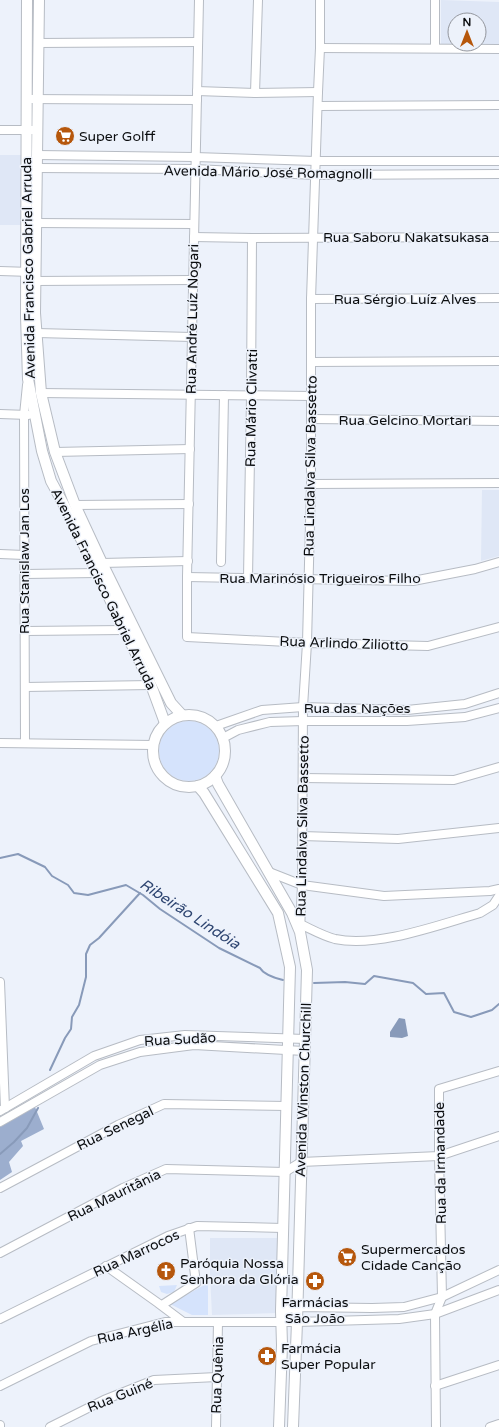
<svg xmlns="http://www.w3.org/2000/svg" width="499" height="1427" font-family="'Varela Round',sans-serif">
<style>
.built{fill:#dfe7f6;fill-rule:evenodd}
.green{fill:#d5e3fc}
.forest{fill:#9caece}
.water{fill:#889ab9}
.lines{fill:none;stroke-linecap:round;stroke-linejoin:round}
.stream{stroke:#889ab9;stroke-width:2}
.minor-casing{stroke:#b7bcc4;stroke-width:10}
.major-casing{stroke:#b7bcc4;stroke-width:12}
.minor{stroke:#fff;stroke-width:8}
.major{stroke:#fff;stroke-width:10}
.labels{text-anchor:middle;stroke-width:3;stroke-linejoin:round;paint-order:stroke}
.poi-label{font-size:14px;fill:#0b0d0f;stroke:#edf2fb;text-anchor:start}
.street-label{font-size:14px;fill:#0b0d0f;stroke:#edf2fb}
.water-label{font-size:15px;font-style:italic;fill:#2e4571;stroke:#edf2fb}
</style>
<rect width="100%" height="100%" fill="#edf2fb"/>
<g class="built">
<path d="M441,0L499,2V45L441,44ZM455,20H479V44H455Z"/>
<path d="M0,155H21L23,225H0Z"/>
<path d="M482,490H499V556L481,561Z"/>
<path d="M210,1238H277L278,1313L212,1315L210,1275Z"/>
</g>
<g class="green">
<circle cx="189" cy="751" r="30"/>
<path d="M208,1283V1315H192L170,1304Z"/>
<path d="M177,1285L174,1292L167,1294L161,1292L159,1286Z"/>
</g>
<path class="forest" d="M35,1107L44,1129L21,1141L23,1146L9,1162L12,1172L0,1180V1127Z"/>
<path class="water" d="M399,1018L405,1019L408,1036L402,1038L390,1037V1032Z"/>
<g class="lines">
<g class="stream">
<path d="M0,858L18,854L45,867L52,876L68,885L74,893L88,895L126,885L143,895L160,909L219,948L260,968C264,975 275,978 283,980"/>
<path d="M314,983L345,982L365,984L374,976L413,983L426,994L444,993L454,1012L471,1017L492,1010L499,1004"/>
<path d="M50,1070L65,1038L71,1029L72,1017L79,1005L86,977V954L90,945L99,938L140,893"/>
<path d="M0,1154L14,1142L27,1128L38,1108"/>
</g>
<defs>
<g id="minor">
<path d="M199,0L187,577V637L307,643L428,646L499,627"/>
<path d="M38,43L198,42"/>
<path d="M320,48L499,49"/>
<path d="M435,48V0"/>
<path d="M197,91L255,93L318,92"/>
<path d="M255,93L258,0"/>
<path d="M27,99L197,100"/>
<path d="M318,106L499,105"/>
<path d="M0,130H37"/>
<path d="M37,155L195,157L316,161H499"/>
<path d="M37,168L195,169L315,175L499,174"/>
<path d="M36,223L194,224"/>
<path d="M194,237L252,238L499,237"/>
<path d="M0,271L31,272"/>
<path d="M35,281L193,280"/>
<path d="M311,299L499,298"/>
<path d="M37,333L192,337"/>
<path d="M311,362L499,361"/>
<path d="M41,393L311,396"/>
<path d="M0,414L28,415"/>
<path d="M311,419L499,421"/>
<path d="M55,452L190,449"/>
<path d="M311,484L499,483"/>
<path d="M75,505L189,504"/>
<path d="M0,554L24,555"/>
<path d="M221,562L224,395"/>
<path d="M102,563L188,561"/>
<path d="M25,574L97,573"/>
<path d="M187,577L413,581L475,569L499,562"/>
<path d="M248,578L251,396L252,238"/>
<path d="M25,631L124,630"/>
<path d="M25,687L151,685"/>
<path d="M216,726L262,710L303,707L407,710L465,704L499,693"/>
<path d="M223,738L238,730L270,722L303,721H407L465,717L499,708"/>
<path d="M0,743L153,745"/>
<path d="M25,743L24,415L27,385"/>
<path d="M303,778L454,780L499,767"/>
<path d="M302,836L398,839L499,828"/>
<path d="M269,872L302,885L384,896L490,891L499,889"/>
<path d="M300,924C311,929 323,936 335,939C377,948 438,925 480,913L493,905L499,896"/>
<path d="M300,931L302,885L303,707L307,643L311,484V299L318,92L320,48V0"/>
<path d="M0,982L5,1108"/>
<path d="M0,1111L94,1056L140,1040L185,1035L305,1039"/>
<path d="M0,1122L100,1065L140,1052L194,1045L304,1051"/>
<path d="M0,1188L118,1125L164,1104L287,1106"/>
<path d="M0,1253L123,1188L166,1169L285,1172L301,1162L439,1156L499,1136"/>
<path d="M106,1266L158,1303L182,1321"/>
<path d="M162,1305L196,1283L189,1228"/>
<path d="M281,1311L297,1307L372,1308L404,1307L442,1297L499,1270"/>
<path d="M0,1319L168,1236L197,1226L283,1228"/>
<path d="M0,1386L91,1341L165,1322H297L399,1319L435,1314L499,1290"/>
<path d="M435,1386L499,1365"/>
<path d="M0,1425V1427"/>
<path d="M50,1427L104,1400L154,1380L217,1377"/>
<path d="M216,1427L218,1322"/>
<path d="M436,1427L435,1314L442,1297L439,1156V1089L499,1071"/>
<path d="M490,1427L499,1424"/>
</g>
<g id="major">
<path d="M27,0L26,316L28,379L42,451L51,481L70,516L151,685L165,723"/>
<path d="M39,0L35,313L41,393L55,452L75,505L102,563L171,703L182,715"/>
<circle cx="189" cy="751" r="36"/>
<path d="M215,776L218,784L292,913L300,932L307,970L297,1322L293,1427"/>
<path d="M198,786L204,793L278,913L290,967L281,1311L282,1345L279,1427"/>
</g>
</defs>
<use href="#minor" class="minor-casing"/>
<use href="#major" class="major-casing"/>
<use href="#minor" class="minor"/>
<use href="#major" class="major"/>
</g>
<defs>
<symbol id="supermarket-disc" viewBox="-11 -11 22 22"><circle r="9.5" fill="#b6570c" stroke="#edf2fb"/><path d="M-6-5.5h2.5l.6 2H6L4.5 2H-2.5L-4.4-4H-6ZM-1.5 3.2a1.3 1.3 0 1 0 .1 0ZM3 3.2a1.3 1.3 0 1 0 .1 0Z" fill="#fff"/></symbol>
<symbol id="church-disc" viewBox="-11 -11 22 22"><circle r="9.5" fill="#b6570c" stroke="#edf2fb"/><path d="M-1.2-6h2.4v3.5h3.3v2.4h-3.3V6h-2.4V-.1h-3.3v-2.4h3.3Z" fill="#fff"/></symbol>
<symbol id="pharmacy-disc" viewBox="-11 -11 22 22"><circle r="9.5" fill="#b6570c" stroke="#edf2fb"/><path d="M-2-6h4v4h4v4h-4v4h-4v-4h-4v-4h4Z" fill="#fff"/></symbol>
</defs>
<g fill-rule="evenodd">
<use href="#supermarket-disc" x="54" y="125" width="22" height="22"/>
<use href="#supermarket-disc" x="336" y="1246" width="22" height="22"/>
<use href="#church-disc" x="155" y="1260" width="22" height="22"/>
<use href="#pharmacy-disc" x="304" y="1270" width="22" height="22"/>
<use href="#pharmacy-disc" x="256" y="1345" width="22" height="22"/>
</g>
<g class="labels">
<g class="poi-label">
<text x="79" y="141">Super Golff</text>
<text x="361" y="1254">Supermercados<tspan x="361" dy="16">Cidade Canção</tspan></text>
<text x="180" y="1268">Paróquia Nossa<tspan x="180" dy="16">Senhora da Glória</tspan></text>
<text x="315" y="1307" text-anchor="middle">Farmácias<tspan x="315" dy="16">São João</tspan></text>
<text x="281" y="1353">Farmácia<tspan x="281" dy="16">Super Popular</tspan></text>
</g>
<g class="street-label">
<text transform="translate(268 172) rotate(1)" y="5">Avenida Mário José Romagnolli</text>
<text x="406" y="242">Rua Saboru Nakatsukasa</text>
<text transform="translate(28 268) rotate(-91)" y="5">Avenida Francisco Gabriel Arruda</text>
<text x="405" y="304">Rua Sérgio Luíz Alves</text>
<text transform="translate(192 319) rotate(-89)" y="5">Rua André Luíz Nogari</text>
<text transform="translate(251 408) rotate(-89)" y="5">Rua Mário Clivatti</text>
<text x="405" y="425">Rua Gelcino Mortari</text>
<text transform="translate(310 466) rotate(-89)" y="5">Rua Lindalva Silva Bassetto</text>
<text transform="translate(24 561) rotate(-90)" y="5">Rua Stanislaw Jan Los</text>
<text x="320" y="583">Rua Marinósio Trigueiros Filho</text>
<text transform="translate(104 589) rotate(64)" y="5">Avenida Francisco Gabriel Arruda</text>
<text transform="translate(344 643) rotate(2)" y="5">Rua Arlindo Ziliotto</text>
<text x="357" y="713">Rua das Nações</text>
<text transform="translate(302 826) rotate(-89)" y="5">Rua Lindalva Silva Bassetto</text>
<text transform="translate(180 1039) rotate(-3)" y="5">Rua Sudão</text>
<text transform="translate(303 1090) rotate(-88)" y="5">Avenida Winston Churchill</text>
<text transform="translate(115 1128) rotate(-26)" y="5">Rua Senegal</text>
<text transform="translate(440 1163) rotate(-91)" y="5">Rua da Irmandade</text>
<text transform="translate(114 1195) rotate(-26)" y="5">Rua Mauritânia</text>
<text transform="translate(136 1253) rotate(-25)" y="5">Rua Marrocos</text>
<text transform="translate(135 1331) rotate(-12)" y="5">Rua Argélia</text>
<text transform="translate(217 1375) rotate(-88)" y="5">Rua Quênia</text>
<text transform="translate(120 1395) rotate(-22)" y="5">Rua Guiné</text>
</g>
<g class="water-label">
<text transform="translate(190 914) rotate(33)" y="5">Ribeirão Lindóia</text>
</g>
</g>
<g transform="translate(467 32)"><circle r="19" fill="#edf2fb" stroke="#93969d"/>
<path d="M0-3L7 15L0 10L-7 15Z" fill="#b6570c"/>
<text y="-6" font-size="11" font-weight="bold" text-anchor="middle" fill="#0b0d0f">N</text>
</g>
</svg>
